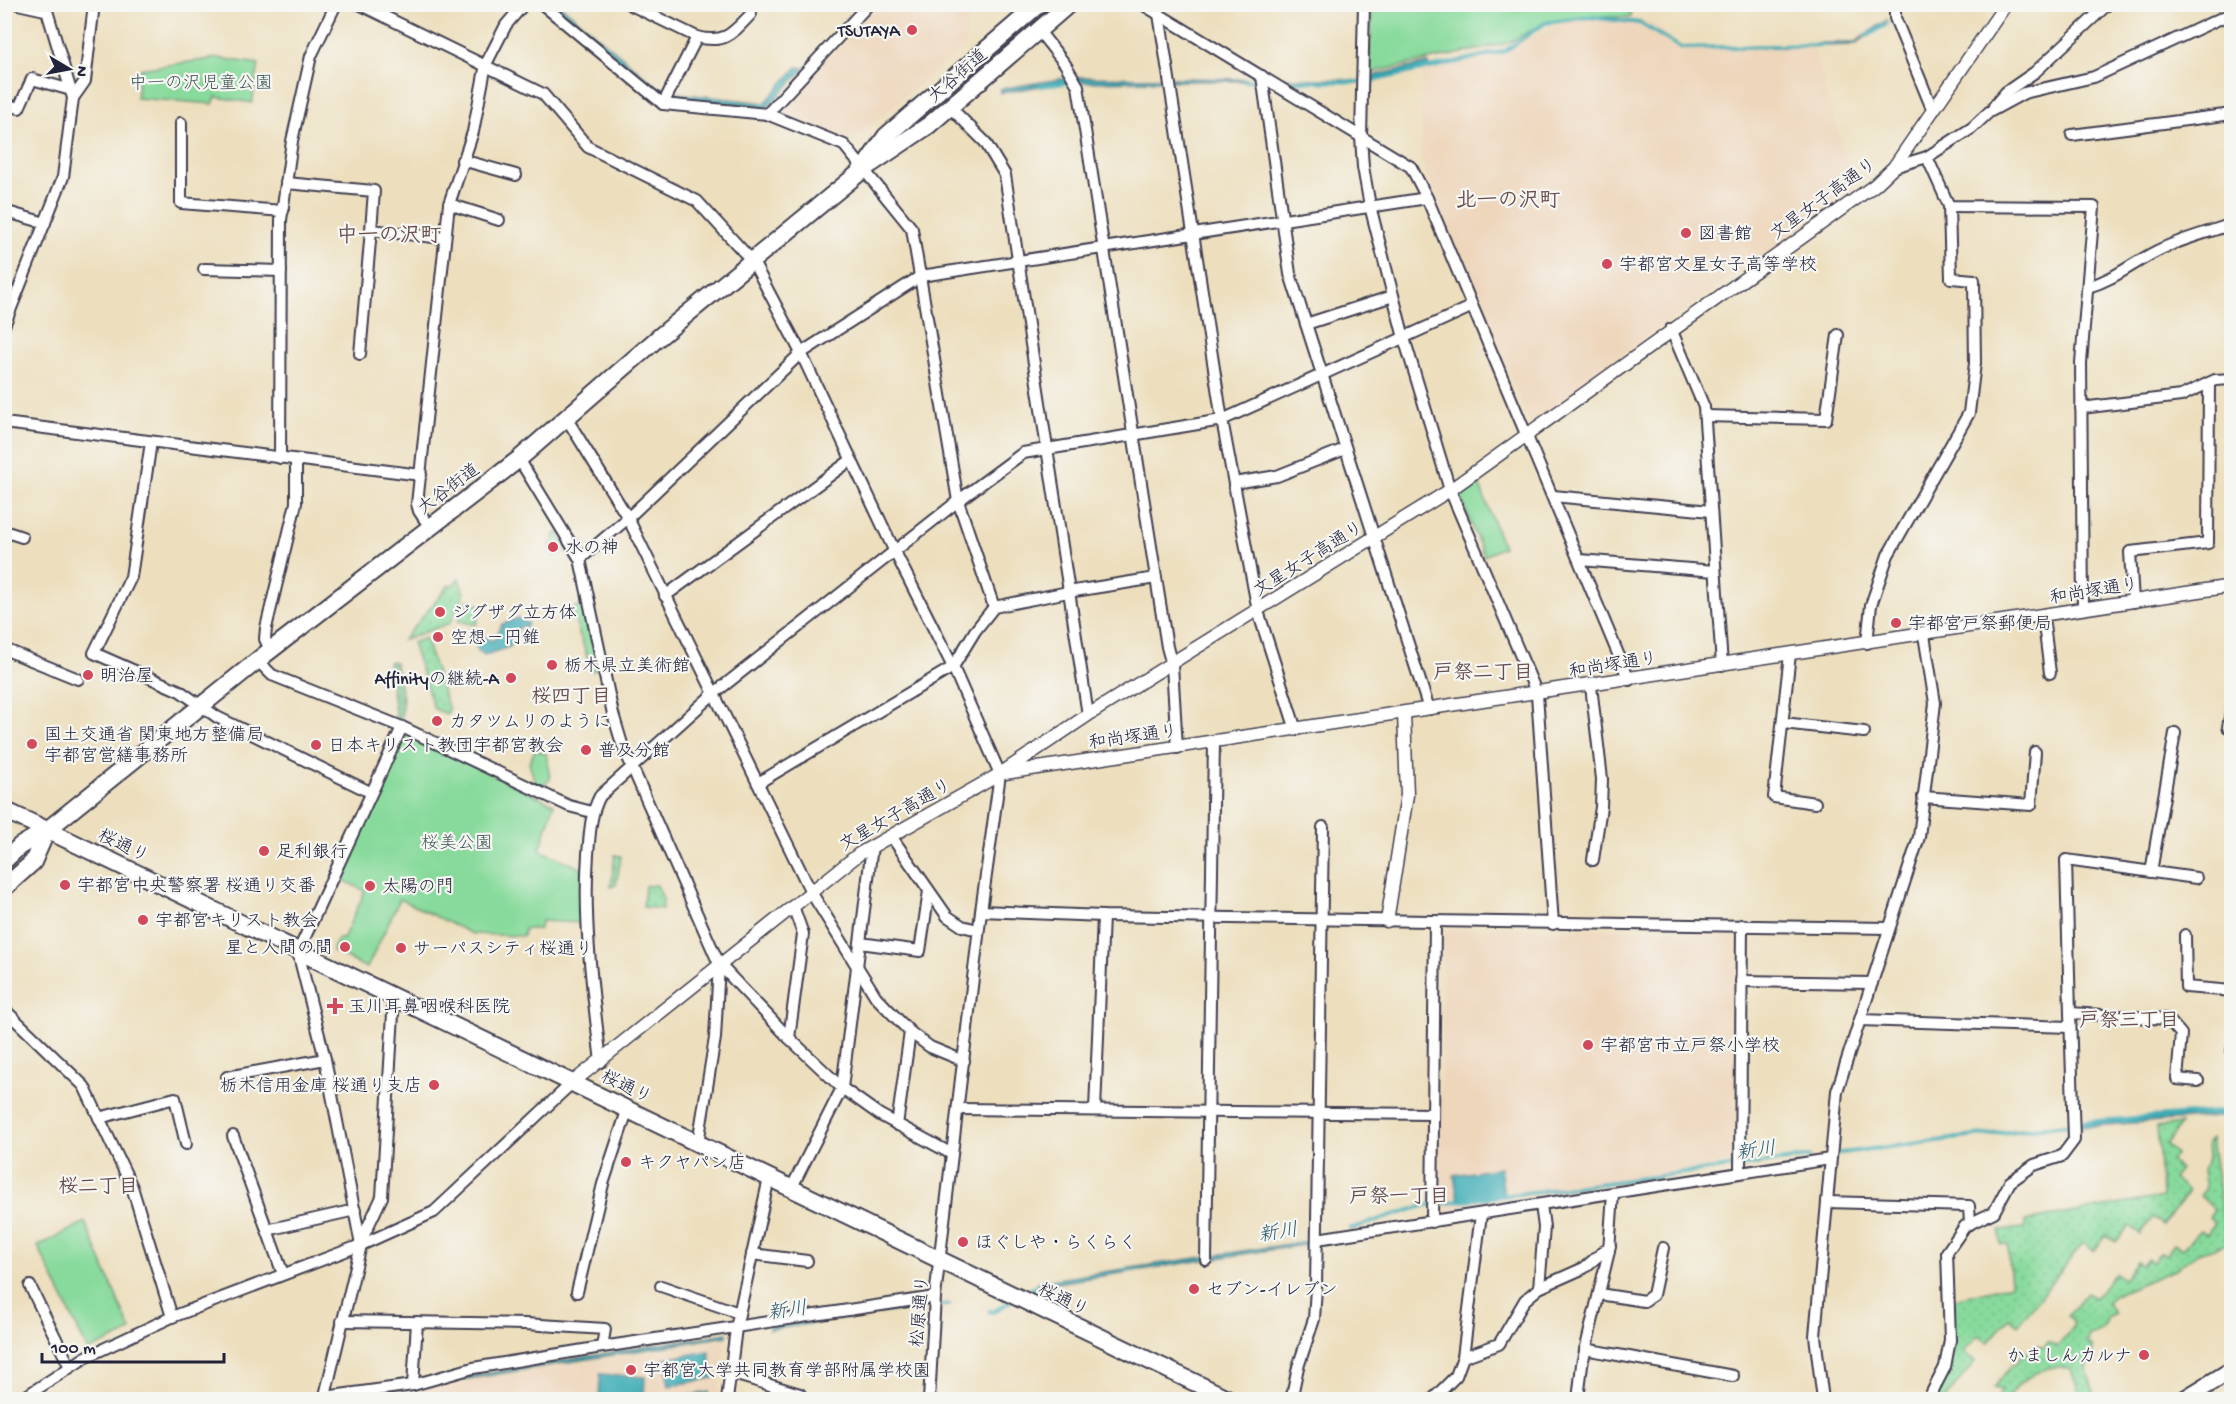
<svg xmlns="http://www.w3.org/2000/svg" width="2236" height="1404" font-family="'Gochi Hand','Klee One',sans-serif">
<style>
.built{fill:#eed6bb}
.green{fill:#87da9b;stroke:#547e6b;stroke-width:1.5}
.forest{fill:url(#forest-firs);stroke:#486e5f;stroke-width:1.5}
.garden{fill:url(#garden-dots);stroke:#547e6b;stroke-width:1.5}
.water{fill:#3aabb5;stroke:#2e6678;stroke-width:1.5}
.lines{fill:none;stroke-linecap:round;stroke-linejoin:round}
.stream{stroke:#3aabb5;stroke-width:4}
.minor-casing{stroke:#403e4f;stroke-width:14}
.tertiary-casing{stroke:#403e4f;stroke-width:15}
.primary-casing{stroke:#403e4f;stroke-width:20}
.trunk-casing{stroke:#403e4f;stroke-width:20}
.minor{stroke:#fff;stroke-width:10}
.tertiary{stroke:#fff;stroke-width:12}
.primary{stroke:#fff;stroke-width:16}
.trunk{stroke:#fff;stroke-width:16}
.poi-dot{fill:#d1495b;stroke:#f6f6f2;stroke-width:2}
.labels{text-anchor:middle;stroke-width:4.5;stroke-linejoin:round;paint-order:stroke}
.poi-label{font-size:18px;fill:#22223b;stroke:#f6f6f2;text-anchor:start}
.street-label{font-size:18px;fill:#22223b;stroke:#f6f6f2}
.park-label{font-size:18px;fill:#405958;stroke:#f6f6f2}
.neighbourhood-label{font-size:20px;font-weight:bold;fill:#694f50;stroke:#f6f6f2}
.water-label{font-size:20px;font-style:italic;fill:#2c596c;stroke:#f6f6f2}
.quarter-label{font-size:21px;font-weight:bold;fill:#694f50;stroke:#f6f6f2}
</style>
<defs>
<pattern id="forest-firs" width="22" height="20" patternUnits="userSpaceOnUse" patternTransform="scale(1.5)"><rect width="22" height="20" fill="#6dba83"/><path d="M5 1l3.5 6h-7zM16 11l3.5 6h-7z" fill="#59976c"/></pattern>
<pattern id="garden-dots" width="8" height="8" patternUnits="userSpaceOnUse" patternTransform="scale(1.5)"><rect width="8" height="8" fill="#87da9b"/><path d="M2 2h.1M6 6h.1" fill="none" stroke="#74bb86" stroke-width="1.8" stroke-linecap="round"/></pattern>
</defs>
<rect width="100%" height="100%" fill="#f6f6f2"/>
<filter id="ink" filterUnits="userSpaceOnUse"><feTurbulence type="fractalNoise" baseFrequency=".0167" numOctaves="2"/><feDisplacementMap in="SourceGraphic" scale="12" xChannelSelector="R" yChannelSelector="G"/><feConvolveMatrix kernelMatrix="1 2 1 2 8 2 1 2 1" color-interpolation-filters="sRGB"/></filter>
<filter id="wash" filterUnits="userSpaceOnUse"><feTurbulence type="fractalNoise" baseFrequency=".008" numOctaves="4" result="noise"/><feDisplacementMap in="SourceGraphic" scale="24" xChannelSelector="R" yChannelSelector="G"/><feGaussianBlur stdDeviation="1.35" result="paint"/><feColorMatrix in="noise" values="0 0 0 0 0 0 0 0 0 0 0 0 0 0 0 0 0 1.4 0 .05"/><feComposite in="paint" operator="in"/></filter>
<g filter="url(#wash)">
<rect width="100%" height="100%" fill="#eddfbe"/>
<g class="built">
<path d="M933,4L968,8L966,45L853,140L844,141L785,115L783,109L875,5Z"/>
<path d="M1605,16L1650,22L1661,28L1678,50L1812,44L1856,190L1645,338L1531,425L1429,186L1421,156L1422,68L1512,45L1573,19Z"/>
<path d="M1443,929H1735L1736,1161L1439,1214Z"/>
<path d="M726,1340L717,1399H357Z"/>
</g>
<g class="green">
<path d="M1372,5H1631V17H1590L1545,23L1508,43L1369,73Z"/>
<path d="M218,58L259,64L252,103L216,97L213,104L136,98L140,69Z"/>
<path d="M1479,483L1503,547L1484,556L1460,497Z"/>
<path d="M583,605L598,669L592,671L571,609Z"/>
<path d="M408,735L554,804L540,850L583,869L582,923L541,921L540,929H524L523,936L472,934L400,899L367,968L332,951L339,938L343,939L365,891L335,876L401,737Z"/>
<path d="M535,750L546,753L550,779L541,788L536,785L529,763Z"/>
<path d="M85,1222L131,1331L88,1351L38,1246Z"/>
</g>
<path class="forest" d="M392,661L395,662L403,697L401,722L396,720L388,662Z"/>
<g class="garden">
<path d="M556,533H559L568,551L554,556L550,546Z"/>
<path d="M459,578L464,594L450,623L403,640L449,585L452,586Z"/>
<path d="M467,600L481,606L476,625L458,621Z"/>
<path d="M425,638L449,710L447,714L434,709L412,643Z"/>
<path d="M615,855L621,856L616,885L611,887Z"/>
<path d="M657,885L663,899L662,909L643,907L645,886Z"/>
<path d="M2180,1124L2166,1145L2176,1154L2170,1161L2180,1169L2173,1178L2189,1191L2163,1225L2153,1217L2140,1234L2129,1226L2116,1242L2106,1235L2094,1251L2083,1243L2018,1325L2009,1318L1988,1343L1978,1335L1964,1352L1975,1361L1945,1399L1933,1400L1954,1299L2011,1285L2008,1245H2001L1999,1230L2025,1228V1221L2162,1197L2157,1127Z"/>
<path d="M2211,1139L2227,1244L2198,1253L2174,1270L2114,1295L2107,1303L2115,1314L2107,1318C2106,1328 2099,1333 2089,1335L2088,1344L2092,1345L2093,1356L2086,1367L2096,1399H2082L2071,1370C2047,1359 2019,1381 2007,1399H1997L2002,1390L1994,1388L2011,1365H2014L2025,1352L2032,1354L2038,1345L2044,1348L2048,1342L2057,1347L2073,1326L2074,1322L2068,1316L2087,1293L2095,1298L2115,1273L2124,1279L2137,1262L2142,1265L2147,1259L2153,1262L2160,1253L2166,1255L2174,1244L2182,1249L2200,1230L2207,1234L2214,1223L2209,1218L2214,1209L2200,1196L2206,1188L2203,1171L2208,1156L2207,1143Z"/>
</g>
<g class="water">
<path d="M552,5H560L665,93L663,97Z"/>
<path d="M1888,19L1855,45L1821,46V43H1854Z"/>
<path d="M1429,63L1430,68L1363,81V78Z"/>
<path d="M797,67L805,68L767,108L676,98L677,93L765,103Z"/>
<path d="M1076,77L1162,78V81L1080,82Z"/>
<path d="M1066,78L1069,81L1000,93V89Z"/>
<path d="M1171,78L1247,79L1248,81H1172Z"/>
<path d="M1284,78L1353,80V82L1284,81Z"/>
<path d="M518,618L528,623L526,628L520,626L510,647L485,655L478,652L471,631L493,641L502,624Z"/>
<path d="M2231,1112V1116L2078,1127V1123Z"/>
<path d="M1500,1168L1504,1195L1458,1201L1454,1175Z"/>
<path d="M1309,1241V1244L1038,1286L1037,1282Z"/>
<path d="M923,1303L924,1307L769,1330V1327Z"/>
<path d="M727,1333V1336L349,1399L327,1400Z"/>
<path d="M709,1351L714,1378L669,1386L664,1359Z"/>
<path d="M600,1374L645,1377L644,1399L599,1397Z"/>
<path d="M709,1392L710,1399H687L686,1396Z"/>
</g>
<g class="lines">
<g class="stream">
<path d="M1867,36L1887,24"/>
<path d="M1245,81H1261"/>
<path d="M1275,81L1368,82L1505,51L1545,23L1590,17L1640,23L1681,48L1826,45"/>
<path d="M1041,86L1073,82"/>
<path d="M2083,1122L2232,1111"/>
<path d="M1833,1154L2072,1124"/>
<path d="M1350,1229L1423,1206L1810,1157"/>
<path d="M1023,1294L1042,1283"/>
<path d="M920,1305H949"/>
<path d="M989,1311L993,1312L1011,1301"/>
</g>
</g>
</g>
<g filter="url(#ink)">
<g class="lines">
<defs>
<g id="minor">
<path d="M18,4L45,10"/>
<path d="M45,4L73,98"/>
<path d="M359,4L543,94L588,147L697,201L753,262L801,353L895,552L953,667L1000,774L981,911L935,1297L929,1400"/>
<path d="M542,4L663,104L767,114L844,145L912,229L958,501L994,607"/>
<path d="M629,4L697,37"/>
<path d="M1142,4L1411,167L1427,198L1629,680"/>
<path d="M1364,4L1361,137L1363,167L1370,206L1404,338L1450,490L1537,694L1553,924"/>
<path d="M1895,4V18L1933,111"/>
<path d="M1159,14L1222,420L1258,611L1296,730"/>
<path d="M1039,31L1065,64L1078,86L1167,647L1172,665L1177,748"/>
<path d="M1262,76L1290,274L1429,709"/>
<path d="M4,104L19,108L32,79L71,90"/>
<path d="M663,104L697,37C725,44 732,34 751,14"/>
<path d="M1994,106L2006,92L2035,72L2108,4"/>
<path d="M950,107L985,142L1005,175L1088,715"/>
<path d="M767,114L869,4"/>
<path d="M181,123V203L283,211"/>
<path d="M2072,135L2232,114"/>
<path d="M1927,157L1949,206L2094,207L2081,363L2083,609"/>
<path d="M462,160L516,175"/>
<path d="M1894,167L1927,157L1972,128L1989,112L2024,93L2094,77L2232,13"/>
<path d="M286,183L374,191L371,230L443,238"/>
<path d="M449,204L499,220"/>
<path d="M4,211L45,223"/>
<path d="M204,269L281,271"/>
<path d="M2088,287C2115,279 2133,263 2157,251C2181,239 2207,233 2232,224"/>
<path d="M1306,324L1393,296"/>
<path d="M4,326L63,177L73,98L85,81L94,4"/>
<path d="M1671,329L1704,407L1722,665"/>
<path d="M360,354L371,230"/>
<path d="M2081,408L2181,396L2215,380L2232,379"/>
<path d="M1705,416L1826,419L1838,335"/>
<path d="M567,419L628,518L811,892L876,997L910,1032L930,1047L964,1061"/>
<path d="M4,423L421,475"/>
<path d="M151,442L131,577L94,653L180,691L217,717L370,792"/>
<path d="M280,458L281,220L292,141L311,56L336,4"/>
<path d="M519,459L580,559L613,714L622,744L719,964L789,1038L842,1088L880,1115L952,1154"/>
<path d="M1234,483L1277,476L1345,449"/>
<path d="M1553,496L1711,511"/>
<path d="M429,526L419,511L417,504L449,204L473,132L486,64L506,25L524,4"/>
<path d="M4,531L22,537"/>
<path d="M580,559L628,518L801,353L921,276L1427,198"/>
<path d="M1580,560L1715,571"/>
<path d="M665,596L851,460"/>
<path d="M2133,602L2130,552L2208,543L2209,383"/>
<path d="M2043,616L2050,673"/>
<path d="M1867,643L1871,605L1888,555L1969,413L1975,363L1974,280L1951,278L1949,206"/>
<path d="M4,649L78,679"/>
<path d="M270,650L265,639L266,628L296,503V460"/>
<path d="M1790,654L1774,797L1815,803"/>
<path d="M257,660L272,675L402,727L569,806L592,812"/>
<path d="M1591,686L1602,779L1601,807L1593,860"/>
<path d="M1783,723L1864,732"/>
<path d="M2228,727L2232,707"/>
<path d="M758,783L953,667L975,631L994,607L1068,592L1156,578"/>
<path d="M1923,797L2031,805L2035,752"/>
<path d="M891,836L947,916L962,926L978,930"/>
<path d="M2151,872L2175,733"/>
<path d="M981,911L1103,916L1889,928"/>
<path d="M2185,935L2186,987L2232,991"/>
<path d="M860,943L920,951L929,891"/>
<path d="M1741,981L1872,983"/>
<path d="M4,1009L84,1086L132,1187L172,1317"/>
<path d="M2070,1013L2066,860L2196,878"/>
<path d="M1860,1020L2070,1027"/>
<path d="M789,1038L803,934L793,906"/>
<path d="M2232,1050V1051"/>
<path d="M601,1062C593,993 583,924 588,854C590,833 590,815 600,796L712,695L958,501L1023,453L1222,420L1471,307"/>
<path d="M227,1077L325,1059"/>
<path d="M958,1109L1433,1114"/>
<path d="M1095,1110L1103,916"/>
<path d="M99,1118L175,1098L186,1144"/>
<path d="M897,1125L910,1032"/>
<path d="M233,1136L283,1274"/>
<path d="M698,1143L715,1038L719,964"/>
<path d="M1740,1172L1742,925"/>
<path d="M791,1189L842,1088L872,846"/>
<path d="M1827,1202L1969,1206L1970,1224"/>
<path d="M1432,1222L1435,922"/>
<path d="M267,1230L355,1210"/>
<path d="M362,1239L382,1197L394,997"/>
<path d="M1317,1239L1830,1159"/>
<path d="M752,1254L807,1261"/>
<path d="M1206,1260L1214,742"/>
<path d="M30,1286L70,1367"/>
<path d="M661,1286L739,1313"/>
<path d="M1539,1288L1544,1227L1541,1205"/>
<path d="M577,1292L603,1184L628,1108"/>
<path d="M1599,1294L1644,1301L1653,1295L1663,1248"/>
<path d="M342,1321L525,1324L605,1329L602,1347"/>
<path d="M1585,1349L1733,1376"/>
<path d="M1463,1357L1481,1214"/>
<path d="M730,1373L800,1394"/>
<path d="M413,1385L417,1322"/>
<path d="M325,1397L413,1385L473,1368L602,1347L935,1297"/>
<path d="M20,1400L86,1357L172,1317L361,1245L434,1212L573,1082"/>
<path d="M324,1400L361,1245L325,1059L298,952L402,727"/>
<path d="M727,1400L736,1328L769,1178"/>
<path d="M1291,1400L1298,1367L1314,1319L1316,1288L1323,827"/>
<path d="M1432,1400L1456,1376L1463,1357L1499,1344L1525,1300L1539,1288L1584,1268L1610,1246"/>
<path d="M1578,1400L1582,1364L1609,1251L1613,1193"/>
<path d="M1823,1400L1815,1336L1837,1091L1919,837L1935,703L1924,635"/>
<path d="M1928,1400L1945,1367L1950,1340L1947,1252L1965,1226L1994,1212L2010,1182L2034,1165L2062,1156L2074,1140L2070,1013L2168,1019L2181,1034L2177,1079L2198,1081"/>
</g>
<g id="tertiary">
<path d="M1005,773L2232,586"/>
<path d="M1387,921L1407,795L1404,713"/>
<path d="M573,1082L859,854L1000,774L1088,715L1450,490L1875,185L1894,167L2006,4"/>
</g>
<g id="primary">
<path d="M868,162L886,136L1039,4"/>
<path d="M4,810L47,830L263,656L519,459L658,338L865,168L929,125L1069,4"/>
<path d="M2183,1400L2232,1370"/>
</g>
<g id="trunk">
<path d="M47,830L1231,1400"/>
<path d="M4,861L20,846L47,830"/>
<path d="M4,888L33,862L47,830"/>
</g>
</defs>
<use href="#minor" class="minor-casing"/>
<use href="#tertiary" class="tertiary-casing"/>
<use href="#primary" class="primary-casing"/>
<use href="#trunk" class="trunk-casing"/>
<use href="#minor" class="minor"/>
<use href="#tertiary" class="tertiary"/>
<use href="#primary" class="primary"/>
<use href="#trunk" class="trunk"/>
</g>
</g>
<g class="poi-dot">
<circle cx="912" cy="30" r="6"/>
<circle cx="1686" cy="233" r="6"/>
<circle cx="1607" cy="264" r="6"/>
<circle cx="553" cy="547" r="6"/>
<circle cx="440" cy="612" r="6"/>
<circle cx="1896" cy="623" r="6"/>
<circle cx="438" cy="637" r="6"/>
<circle cx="552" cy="665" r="6"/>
<circle cx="88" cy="675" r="6"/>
<circle cx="511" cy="678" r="6"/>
<circle cx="437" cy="721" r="6"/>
<circle cx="32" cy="744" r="6"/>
<circle cx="316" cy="745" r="6"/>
<circle cx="586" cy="750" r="6"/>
<circle cx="264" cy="851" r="6"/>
<circle cx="65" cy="885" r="6"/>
<circle cx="370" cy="886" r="6"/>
<circle cx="143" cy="920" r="6"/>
<circle cx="345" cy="947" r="6"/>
<circle cx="401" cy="948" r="6"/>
<path d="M332 997h6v6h6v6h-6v6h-6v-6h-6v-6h6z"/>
<circle cx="1588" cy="1045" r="6"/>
<circle cx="434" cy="1085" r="6"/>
<circle cx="626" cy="1162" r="6"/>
<circle cx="963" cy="1242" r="6"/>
<circle cx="1194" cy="1289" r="6"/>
<circle cx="2144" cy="1355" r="6"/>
<circle cx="631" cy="1370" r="6"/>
</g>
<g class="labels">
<g class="poi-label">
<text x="900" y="36" text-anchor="end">TSUTAYA</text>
<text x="1698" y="239">図書館</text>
<text x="1619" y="270">宇都宮文星女子高等学校</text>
<text x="565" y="553">水の神</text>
<text x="452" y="618">ジグザグ立方体</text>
<text x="1908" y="629">宇都宮戸祭郵便局</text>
<text x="450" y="643">空想－円錐</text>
<text x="564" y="671">栃木県立美術館</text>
<text x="100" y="681">明治屋</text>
<text x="499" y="684" text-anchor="end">Affinityの継続-A</text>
<text x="449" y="727">カタツムリのように</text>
<text x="44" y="740">国土交通省 関東地方整備局<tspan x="44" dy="21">宇都宮営繕事務所</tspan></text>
<text x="328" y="751">日本キリスト教団宇都宮教会</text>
<text x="598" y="756">普及分館</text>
<text x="276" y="857">足利銀行</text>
<text x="77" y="891">宇都宮中央警察署 桜通り交番</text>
<text x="382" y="892">太陽の門</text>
<text x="155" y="926">宇都宮キリスト教会</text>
<text x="333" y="953" text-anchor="end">星と人間の間</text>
<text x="413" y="954">サーパスシティ桜通り</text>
<text x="348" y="1012">玉川耳鼻咽喉科医院</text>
<text x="1600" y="1051">宇都宮市立戸祭小学校</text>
<text x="422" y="1091" text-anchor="end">栃木信用金庫 桜通り支店</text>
<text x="638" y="1168">キクヤパン店</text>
<text x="975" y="1248">ほぐしや・らくらく</text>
<text x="1206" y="1295">セブン-イレブン</text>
<text x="2132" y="1361" text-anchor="end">かましんカルナ</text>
<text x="643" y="1376">宇都宮大学共同教育学部附属学校園</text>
</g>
<g class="street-label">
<text transform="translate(957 75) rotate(-41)" y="6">大谷街道</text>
<text transform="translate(1823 198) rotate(-36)" y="6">文星女子高通り</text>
<text transform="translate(448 488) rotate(-37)" y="6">大谷街道</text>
<text transform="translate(1308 558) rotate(-32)" y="6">文星女子高通り</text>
<text transform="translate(2094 590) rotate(-9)" y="6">和尚塚通り</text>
<text transform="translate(1613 664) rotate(-9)" y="6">和尚塚通り</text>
<text transform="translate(1133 736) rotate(-8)" y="6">和尚塚通り</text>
<text transform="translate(895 814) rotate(-30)" y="6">文星女子高通り</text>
<text transform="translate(124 845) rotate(26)" y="6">桜通り</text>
<text transform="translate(627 1086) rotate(26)" y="6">桜通り</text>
<text transform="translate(1064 1299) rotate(26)" y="6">桜通り</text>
<text transform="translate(919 1311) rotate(-85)" y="6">松原通り</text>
</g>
<g class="park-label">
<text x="201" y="88">中一の沢児童公園</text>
<text x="457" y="848">桜美公園</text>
</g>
<g class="neighbourhood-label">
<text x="1483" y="678">戸祭二丁目</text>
<text x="571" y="702">桜四丁目</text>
<text x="2129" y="1026">戸祭三丁目</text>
<text x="98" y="1192">桜二丁目</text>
<text x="1399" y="1202">戸祭一丁目</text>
</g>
<g class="water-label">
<text transform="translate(1756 1149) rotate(-7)" y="7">新川</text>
<text transform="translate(1278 1231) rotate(-9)" y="7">新川</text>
<text transform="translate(787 1309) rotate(-8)" y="7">新川</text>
</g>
<g class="quarter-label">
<text x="1508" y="206">北一の沢町</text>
<text x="389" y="241">中一の沢町</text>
</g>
</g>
<rect width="2236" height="1404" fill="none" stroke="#f6f6f2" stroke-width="24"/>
<g transform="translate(69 69) rotate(100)" stroke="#f6f6f2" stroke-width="4.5" paint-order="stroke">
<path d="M0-4.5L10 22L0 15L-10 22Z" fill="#22223b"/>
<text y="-9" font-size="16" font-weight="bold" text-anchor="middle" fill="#22223b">N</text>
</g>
<path d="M42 1353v9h182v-9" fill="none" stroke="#22223b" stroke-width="3"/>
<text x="51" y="1353" font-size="18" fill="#22223b" stroke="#f6f6f2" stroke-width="4.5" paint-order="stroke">100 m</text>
</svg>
